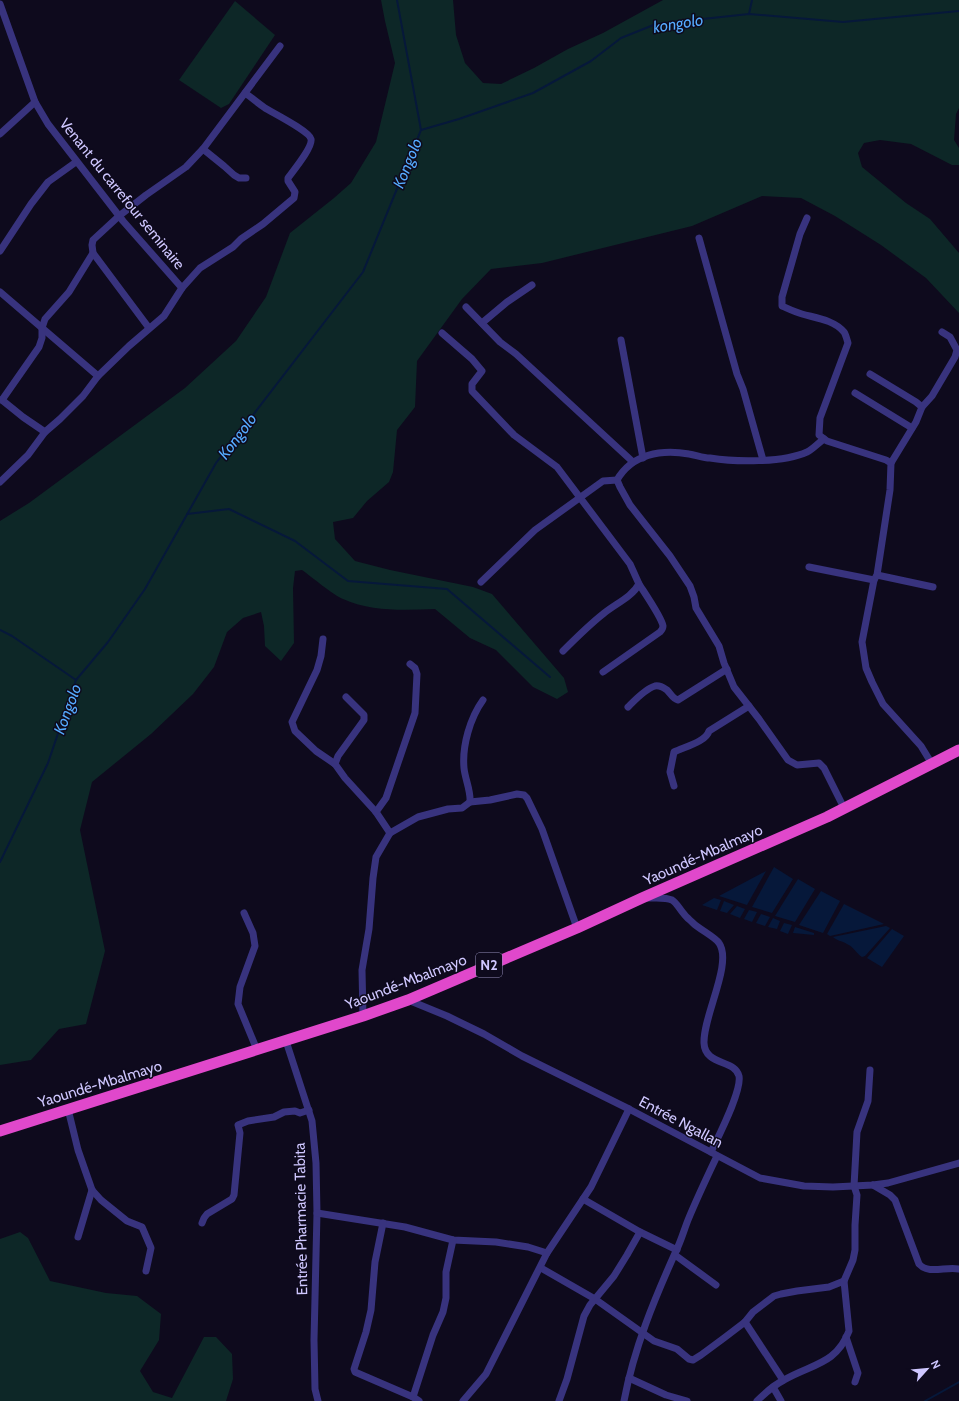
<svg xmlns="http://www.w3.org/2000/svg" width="959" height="1401" font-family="Cabin,sans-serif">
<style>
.green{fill:#0d2727}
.water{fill:#06183a}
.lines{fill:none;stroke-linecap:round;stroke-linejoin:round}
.stream{stroke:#06183a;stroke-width:2}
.minor{stroke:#38337e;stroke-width:7}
.trunk{stroke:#e048cb;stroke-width:11}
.labels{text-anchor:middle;stroke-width:3;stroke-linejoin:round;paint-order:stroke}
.shield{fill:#0e0a1d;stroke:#958ebb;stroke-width:1}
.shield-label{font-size:14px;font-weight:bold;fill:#cfc7ff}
.street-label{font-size:15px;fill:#cfc7ff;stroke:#0e0a1d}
.water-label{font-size:16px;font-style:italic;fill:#55abff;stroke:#0e0a1d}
</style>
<rect width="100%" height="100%" fill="#0e0a1d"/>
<g class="green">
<path d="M381,0H453L456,35L465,63L483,83L501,84L534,68L568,49L603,33L663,0H959V108L956,114L954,140L959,148V165H952L911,144L880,140L864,143L858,153L862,167L906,203L930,219L959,253V313L926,278L881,245L835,216L801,198L762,196L692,226L542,263L491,269L462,299L417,361L415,407L397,430L393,472L389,482L367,501L353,518L333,522L335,539L355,561L390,570L473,587L492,594L564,678L568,692L557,699L533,687L496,650L470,638L435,609C404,610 372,612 343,599C332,594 313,578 302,570L295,571L293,588L294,643L281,661L265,646L264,626L261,612L243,618L227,632L214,667L193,694L151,734L92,782L80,830L105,951L86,1024L59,1029L31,1060L0,1065V521L29,503L185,388L236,341L266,297L290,233L334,198L351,183L376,142L395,63L385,21Z"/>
<path d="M235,1L275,35L229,104L221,108L179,80Z"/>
<path d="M20,1232L28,1238L50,1281L106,1293L137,1296L161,1314L159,1340L140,1371L153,1392L172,1398L204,1337H216L232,1354L233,1379L226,1401H0V1239Z"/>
</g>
<g class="water">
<path d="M774,867L793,879L772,913L752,907Z"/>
<path d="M766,871L747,905L719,896Z"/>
<path d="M798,879L815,889L795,922L775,916Z"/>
<path d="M821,891L840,901L823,933L799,925Z"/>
<path d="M714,898L721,900L717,910L702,905Z"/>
<path d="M724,901L734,905L727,913L720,911Z"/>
<path d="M844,904L884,924L830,936L827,934Z"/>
<path d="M737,906L745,909L740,918L730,914Z"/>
<path d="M749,910L757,912L752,922L744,919Z"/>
<path d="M761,914L770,917L765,926L756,923Z"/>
<path d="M773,918L780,921L777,929L768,927Z"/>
<path d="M784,923L792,925L788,934L780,931Z"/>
<path d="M886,926L890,928L865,956L862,957C856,953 854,947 847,944C843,941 837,941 833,937Z"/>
<path d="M795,927L814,933V935L793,933Z"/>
<path d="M892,929L904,936L882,967L867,958Z"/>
</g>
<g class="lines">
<g class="stream">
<path d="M749,14L752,0"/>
<path d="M421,130L459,119L533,93L591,61L621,38L656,24L749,14L843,22L959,11"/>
<path d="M187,514L229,509L295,541L348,581L447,589L550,677"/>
<path d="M0,630L12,636L76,680"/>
<path d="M0,862L48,763L76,680L108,642L145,589L216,463L363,272L421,130L397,0"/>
<path d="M925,1401L959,1382"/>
</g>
<g class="minor">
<path d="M0,4L35,102L48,124L123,221L182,288"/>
<path d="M0,134L35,102"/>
<path d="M203,149L224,166L234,175L239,178H246"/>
<path d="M807,218L800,234L782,297V306C789,309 795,312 802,314C816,318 834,320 844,332C846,335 847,340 848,343L820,418L819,435L827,441L886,460L891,463L890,490L877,575L874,580L862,642L866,668L872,682L883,704L921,746L932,764"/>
<path d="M699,238L737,374L743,389L763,460"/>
<path d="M0,251L31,204L48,182L76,162"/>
<path d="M93,253L149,328"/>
<path d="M0,292L98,376"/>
<path d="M466,307L500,342L516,354L633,462"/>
<path d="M482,323L507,302L532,285"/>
<path d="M442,333L472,359L482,371L472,384V391L514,435L557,467L630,564L639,584C632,597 615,604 603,614C589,625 576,638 563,651"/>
<path d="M621,340L643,458"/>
<path d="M870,374L916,402L922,407L916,422L891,463"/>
<path d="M855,393L912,428"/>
<path d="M0,400H2L23,417L45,432"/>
<path d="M2,400L39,347L42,338V328L45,319L69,292L93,253L92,245L93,240L119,216L146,195L186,167L203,149L280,46"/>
<path d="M922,407L932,396L955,357L957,350L950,337L942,332"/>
<path d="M824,439C818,443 813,449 807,452C783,463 735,462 710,458C703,458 696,455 689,454C661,449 632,454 617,480L620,487L630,505L670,556L690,586L694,597L696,608L719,646L724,663L734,687L759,719L788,760L797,765L819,763L824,768L844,808"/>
<path d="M0,482L28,455L45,432L60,419L83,396L98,376L129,346L164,316L182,288L200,268L233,247L241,239L263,224L294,198L295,192L288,181V178C293,171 313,147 311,139C309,131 273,113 265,108C258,103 252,98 245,93"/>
<path d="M809,567L874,580"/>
<path d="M877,575L933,587"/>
<path d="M481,582L535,530L603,481L617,480"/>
<path d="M323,639L321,656L317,670L292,722L295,731L316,751L335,764L345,778L376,812L390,833"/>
<path d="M603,672L660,632C662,630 663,629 663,626C662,618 644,592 639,584"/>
<path d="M628,707C635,700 645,689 655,686C660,685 664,688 667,690C671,694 673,699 678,700L727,669"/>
<path d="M335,764L338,756L364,720V715L346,697"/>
<path d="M674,786L670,772L674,752C684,747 706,742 709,731L749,706"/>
<path d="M470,802C471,791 465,779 464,768C462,746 470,718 483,700"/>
<path d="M376,812L386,798L415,713L417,674L415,668L410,664"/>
<path d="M648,898C655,898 666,897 672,900C677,903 680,910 684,914C686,917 690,920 693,923C699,929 715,937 719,943C733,963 703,1016 704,1043C705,1066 735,1059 739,1076C742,1091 718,1137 711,1152"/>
<path d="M244,913L253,933L255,946L240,987L238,1004L257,1050"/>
<path d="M408,1000L447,1016L484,1034L522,1056L629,1109L760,1178L804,1186L833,1187L873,1185L888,1183L959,1163"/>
<path d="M363,1016L362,970L369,929L373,878L376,857L390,833L418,817L448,809L462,808L470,802L490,800L517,794L524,795L527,798L542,829L577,928"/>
<path d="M286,1041L312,1121L316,1163L317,1213L314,1340L315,1389L318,1401"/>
<path d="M68,1109L78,1150L92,1190L101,1200L127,1221L142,1227L151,1248L146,1271"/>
<path d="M873,1185L890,1195L895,1200L919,1264C929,1275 946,1266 959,1269"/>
<path d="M583,1199L640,1232L677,1250"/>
<path d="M317,1213L405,1227L453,1240L496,1242L528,1247L547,1253"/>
<path d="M202,1223L204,1218L207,1214L232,1199L234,1195L240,1133L238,1125L248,1121L274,1117L284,1112L295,1111L300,1113L309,1110"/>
<path d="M383,1223L375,1262L371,1310L366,1332L354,1369L355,1372L413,1397L419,1401"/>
<path d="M78,1237L92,1190"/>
<path d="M675,1255L716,1285"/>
<path d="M541,1268L595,1299L654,1341L677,1349L689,1359L693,1360L701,1355L724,1338L745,1322L753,1312L774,1296L781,1294L797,1291L829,1287L844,1281L853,1260L855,1250V1225L857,1195L854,1186L857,1132L868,1101L870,1070"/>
<path d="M745,1322L783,1380"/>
<path d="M846,1337L858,1373L855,1382"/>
<path d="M629,1378L666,1395L687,1401"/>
<path d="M773,1387L781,1401"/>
<path d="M413,1397L433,1335L443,1312L446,1298V1272L453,1240"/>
<path d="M463,1401L486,1374L547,1253L591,1187L629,1109"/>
<path d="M559,1401L567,1379L584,1316L590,1305L614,1276L627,1255L640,1232"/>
<path d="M624,1401C634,1348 654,1300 676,1251C681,1241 684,1230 688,1220C697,1198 707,1177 717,1156"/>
<path d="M757,1401C765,1393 774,1385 784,1380C811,1364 836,1365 849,1331L844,1281"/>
</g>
<path class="trunk" d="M0,1131L363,1016L408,1000L577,928L642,898L827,817L959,750"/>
</g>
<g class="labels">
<rect class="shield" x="476" y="953" width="26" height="24" rx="3"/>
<g class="shield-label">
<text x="489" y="970">N2</text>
</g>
<g class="street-label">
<text transform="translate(122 194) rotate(51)" y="5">Venant du carrefour seminaire</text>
<text transform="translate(703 855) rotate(-24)" y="5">Yaoundé-Mbalmayo</text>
<text transform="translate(406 982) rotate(-21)" y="5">Yaoundé-Mbalmayo</text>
<text transform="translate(100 1084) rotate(-17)" y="5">Yaoundé-Mbalmayo</text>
<text transform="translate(681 1122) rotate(28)" y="5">Entrée Ngallan</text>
<text transform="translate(301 1219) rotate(-91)" y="5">Entrée Pharmacie Tabita</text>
</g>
<g class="water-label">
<text transform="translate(678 23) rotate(-9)" y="6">kongolo</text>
<text transform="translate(407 163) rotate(-68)" y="6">Kongolo</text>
<text transform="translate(237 436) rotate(-53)" y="6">Kongolo</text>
<text transform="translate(67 709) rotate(-70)" y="6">Kongolo</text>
</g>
</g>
<g transform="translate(927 1369) rotate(63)" stroke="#0e0a1d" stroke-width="3" paint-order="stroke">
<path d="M0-3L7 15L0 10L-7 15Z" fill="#cfc7ff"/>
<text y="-6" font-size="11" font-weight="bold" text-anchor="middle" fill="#cfc7ff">N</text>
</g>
</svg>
